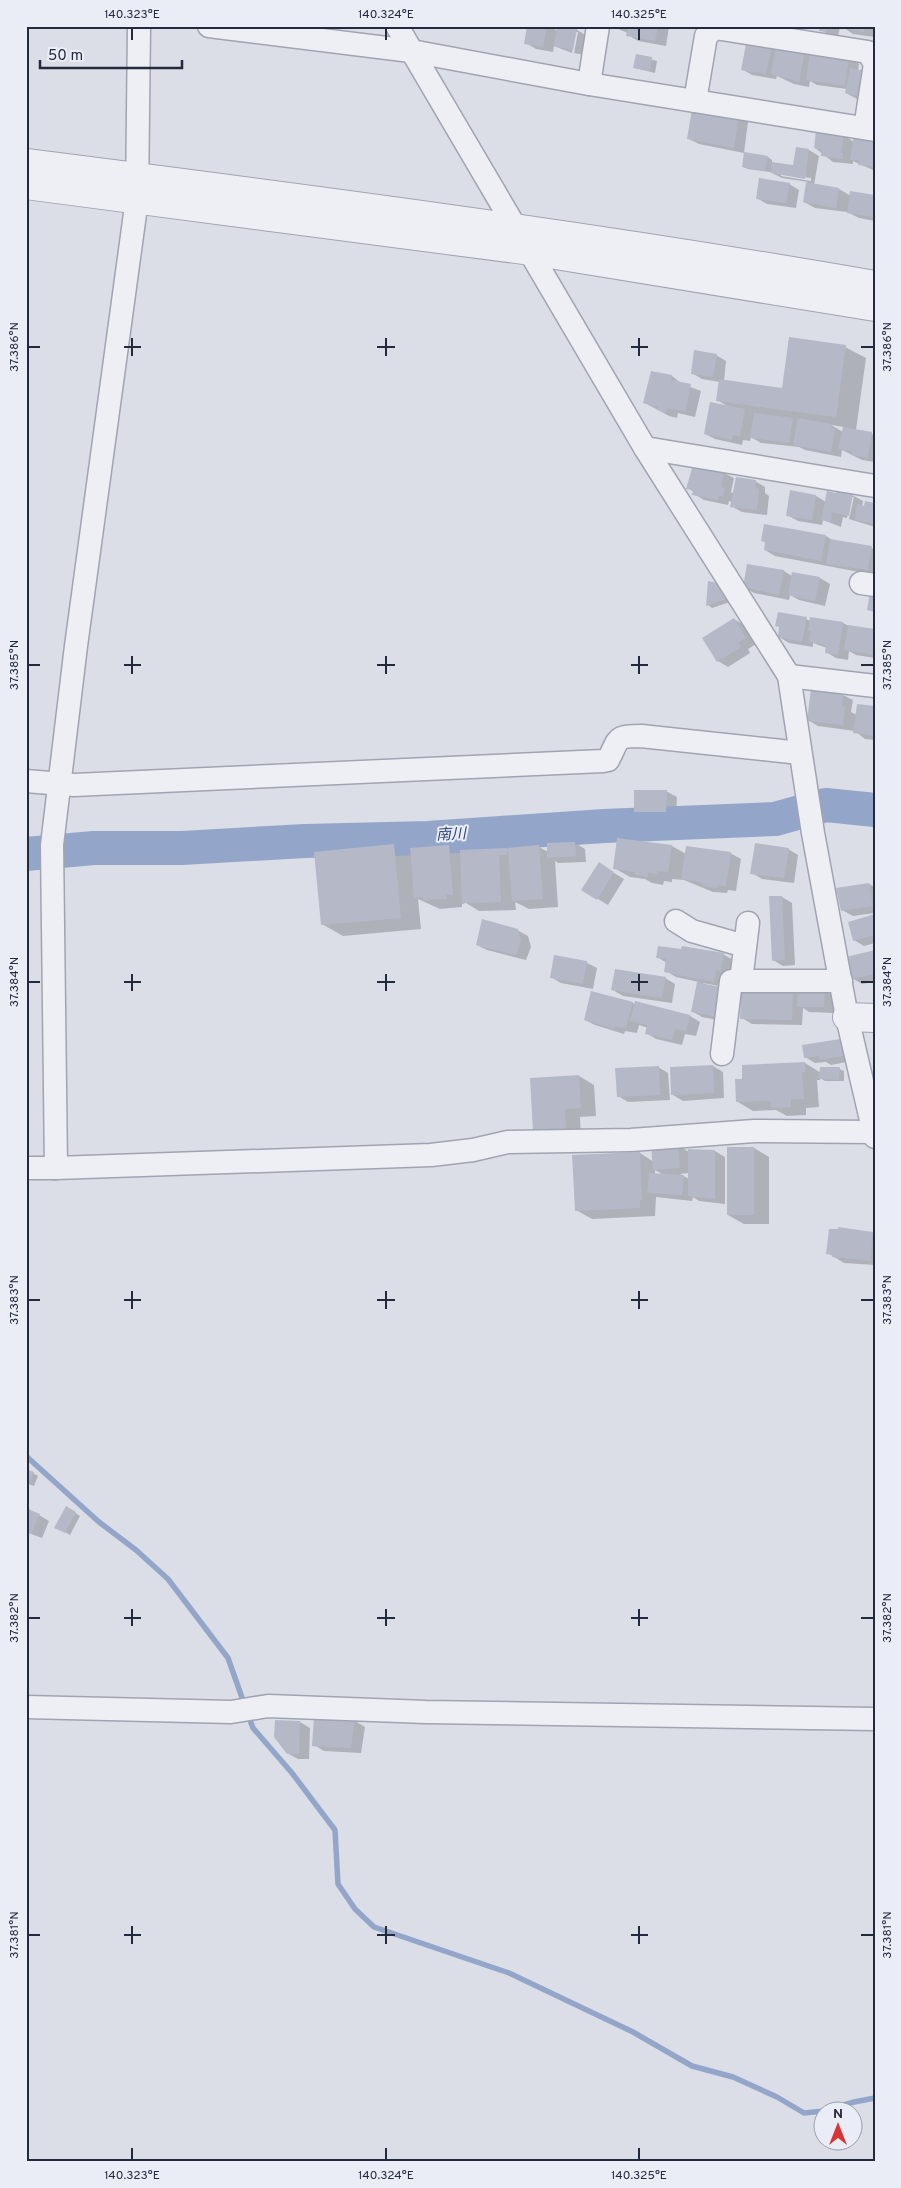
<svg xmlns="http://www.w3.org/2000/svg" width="901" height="2188" font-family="Overpass,'Noto Sans JP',sans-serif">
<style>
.shadow{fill:#0003;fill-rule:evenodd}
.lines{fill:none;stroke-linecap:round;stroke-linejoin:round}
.stream{stroke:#93a6ca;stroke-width:5.5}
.river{stroke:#93a6ca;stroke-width:34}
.building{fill:#b5b9c7}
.minor-casing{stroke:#a0a4b1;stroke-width:25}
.tertiary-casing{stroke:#a0a4b1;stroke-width:30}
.minor{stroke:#eeeff5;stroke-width:22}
.tertiary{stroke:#eeeff5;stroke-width:28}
.ticks{fill:none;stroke:#242a3e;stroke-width:2}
.labels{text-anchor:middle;stroke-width:4;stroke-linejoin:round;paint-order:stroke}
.water-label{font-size:15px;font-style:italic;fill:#2c4274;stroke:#eaedf5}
.neatline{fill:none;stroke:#242a3e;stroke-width:2}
.ticks-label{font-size:12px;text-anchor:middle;fill:#242a3e}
</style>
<rect width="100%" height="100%" fill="#dbdee7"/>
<g class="shadow">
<path d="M529,26H549L558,31L577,30L587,36L584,55L574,53L578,32H575L572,53L554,46L553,52L536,49L526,43Z"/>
<path d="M611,26H669L666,46L638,41L628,35V33Z"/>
<path d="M821,26H875L874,37L853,34L843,27H840L838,37L831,36L821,30Z"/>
<path d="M771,47L777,51L804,52L811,56L849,58L859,64L858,71L871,102L857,99L846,93L847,89L817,85L810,81L809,87L794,84L777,76L776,79L752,75L742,69Z"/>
<path d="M637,55L657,61L655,73L635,68Z"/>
<path d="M738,117L748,122L744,153L699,144L689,139Z"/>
<path d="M843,135L854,142L875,140V171L853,161V164L833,162L815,148Z"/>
<path d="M809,150L819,156L814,185L839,189L851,196H875V221L859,218L847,212L815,208L804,202L808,182L782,178L770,172L748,169L743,167L768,157L772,160V163L794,166ZM781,174L811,178V181L781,176Z"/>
<path d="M789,184L799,190L796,208L767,204L757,198Z"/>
<path d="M845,347L866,358L856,430L875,435V462L862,460L842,450L841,457L805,450L799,447L761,443L751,437L750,441L743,440L742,445L715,439L705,434L729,407L717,400L720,382L702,379L692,373L716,355L726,361L724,381L783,389ZM831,425L844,427L843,432Z"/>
<path d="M652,372L672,376L682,384L701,391L695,417L678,413L677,418L669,416L645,403Z"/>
<path d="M694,466L724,473L734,478L731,492L734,494L755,481L765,487V493L769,496L767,515L742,512L731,506L732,502L729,501L728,505L704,500L694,494V492L688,488Z"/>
<path d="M791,492L816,496L826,502L852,495L863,501L862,506L875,504V527L849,519L854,497H851L847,518L843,517L841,527L823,520L822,525L798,521L787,515Z"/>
<path d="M826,536L834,541L875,549V575L775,556L765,550L766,543L763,541Z"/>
<path d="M784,571L792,576L820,578L830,584L825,606L799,600L790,595L789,600L754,593L744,587Z"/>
<path d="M717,584L722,587L730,602L712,608L708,605Z"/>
<path d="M734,619L744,625L756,644L748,649L750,653L728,667L718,661Z"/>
<path d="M806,619L811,621L843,623L849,626L875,631V658L856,655L849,651L848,660L836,658L826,652L827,648L813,643V647L789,643L779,637Z"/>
<path d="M843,695L853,700L851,712L857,715L875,707V740L865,739L855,731L818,726L808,720Z"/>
<path d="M666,791L677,797L676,817H646L635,811Z"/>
<path d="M575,843L585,849L586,862L558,863L555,861L558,907L529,909L515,902L516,910L479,911L466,903L462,904V907L440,909L418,899L421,929L343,936L322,924L394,845L412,855L448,846L462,854L507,850L510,851L539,847L548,852Z"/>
<path d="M672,846L686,854L730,853L741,859L736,891L728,890L727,893L713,892L684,880L672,879V882L664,881L663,885L652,883L645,879L630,877L614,868Z"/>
<path d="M788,849L798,855L794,883L762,879L752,873Z"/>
<path d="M599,864L624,879L608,905L583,890Z"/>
<path d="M869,884L875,887V913L853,916L842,910Z"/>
<path d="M782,897L792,903L795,965L783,966L773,960L771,898Z"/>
<path d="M875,915V943L864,946L854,940Z"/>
<path d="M517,930L528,936L531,947L526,960L487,950L477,945Z"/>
<path d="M875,952V982L862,984L852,978Z"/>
<path d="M723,954L733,960L731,976L724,987L703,983L702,985L728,1022L702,1017L692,1011L699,982L676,977L666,971L667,963L657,957Z"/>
<path d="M555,957L587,963L597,968L593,989L561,983L551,977Z"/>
<path d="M665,978L675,984L672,1003L623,996L613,990Z"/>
<path d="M793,990L799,994L824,991L834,996V1013L809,1012L803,1008L802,1025L752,1024L742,1018Z"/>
<path d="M632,1003L690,1016L700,1022L696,1036L685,1034L682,1045L656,1039L646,1033L648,1028L639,1025L637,1033L625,1031L624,1034L595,1025L585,1020Z"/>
<path d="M840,1041L850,1046L852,1061L831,1065L826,1062L815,1063L805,1057Z"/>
<path d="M805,1063L821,1073L839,1069L844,1071V1081H825L820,1078V1080H817L819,1107L806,1108V1115L787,1116L776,1110L753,1111L738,1102L744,1080Z"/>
<path d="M713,1066L723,1072L724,1098L683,1101L673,1095Z"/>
<path d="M658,1067L668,1073L670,1100L628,1102L618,1096Z"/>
<path d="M579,1076L594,1085L596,1116L580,1117L581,1139L550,1140Z"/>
<path d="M678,1145L689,1152L715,1151L725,1157V1204L699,1201L693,1197L692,1201L656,1197L655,1216L592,1219L576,1210L640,1153L654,1162ZM655,1170L664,1175L655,1174ZM689,1173V1179L680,1174Z"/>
<path d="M754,1148L769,1157V1224H744L728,1215Z"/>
<path d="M872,1233L875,1235V1265L844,1263L828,1253Z"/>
<path d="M26,1469L38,1476L34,1486L26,1483Z"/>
<path d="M67,1508L80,1516L70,1535L56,1527Z"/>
<path d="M39,1515L49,1521L42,1538L26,1532Z"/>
<path d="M315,1718L355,1721L365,1727L361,1753L324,1751L314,1745Z"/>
<path d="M276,1721L300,1722L310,1728L309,1759H298L287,1753Z"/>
</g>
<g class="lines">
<g class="stream">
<path d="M26,1456L99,1522L136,1550L168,1579L228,1658L245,1706"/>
<path d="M248,1715L253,1728L292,1773L335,1830L338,1884L355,1909L374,1927L509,1973L633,2032L692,2066L733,2077L777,2097L804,2113L824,2111"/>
<path d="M827,2110L854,2102L875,2098"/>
</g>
<path class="river" d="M26,854L94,848H182L305,841L428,838L604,826L775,819L826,805L875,810"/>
</g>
<g class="building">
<path d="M527,26H547L543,47L524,44Z"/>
<path d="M557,26L577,29L573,50L554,46Z"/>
<path d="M612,26H658L655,41L626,36L627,30Z"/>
<path d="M820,26H828L827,32L819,31Z"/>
<path d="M842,26H865L864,32L841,28Z"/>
<path d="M746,44L772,46L766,74L741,70Z"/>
<path d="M776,46L805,51L799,82L771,74Z"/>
<path d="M810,51L849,57L845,86L806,80Z"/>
<path d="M636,54L652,57L650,71L633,68Z"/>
<path d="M850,68L866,71L861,97L845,93Z"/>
<path d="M692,109L739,115L734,148L687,139Z"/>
<path d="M816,131L844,134L841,153H843V159L821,156L822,150L814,148Z"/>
<path d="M854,135L875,138V167L858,165L859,161L850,160Z"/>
<path d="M796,147L809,149L805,179L771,173L772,162L793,165Z"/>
<path d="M744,152L768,156L765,171L742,167Z"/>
<path d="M759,178L790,183L786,203L756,199Z"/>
<path d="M806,182L839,188L836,208L803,202Z"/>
<path d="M850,191L875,195V217L847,213Z"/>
<path d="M789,337L846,345L836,417L716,401L719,379L782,388Z"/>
<path d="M694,350L717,354L713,377L691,374Z"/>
<path d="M651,371L672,375L671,380L691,384L685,412L667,408L666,413L657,410L658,407L643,403Z"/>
<path d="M710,402L745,409L740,436L733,435L732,440L704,434Z"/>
<path d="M754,413L793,418L789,443L750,438Z"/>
<path d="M798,418L832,424L831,428L835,429L831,452L793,445Z"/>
<path d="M843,427L872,432L868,458L851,455L852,451L838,449Z"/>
<path d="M693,465L724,471L721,487L725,488L723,497L719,496L718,500L692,495L693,490L686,489Z"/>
<path d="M736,477L756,480L755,488L759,489L757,510L730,507Z"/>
<path d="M790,490L816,495L812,520L786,516Z"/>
<path d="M836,490L853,494L849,516L832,512L831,522L821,520L827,491L836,493Z"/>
<path d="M865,501L875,503V524L855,520L857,504L864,506Z"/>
<path d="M764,524L826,535L821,561L764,550L765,542L761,541Z"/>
<path d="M830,539L872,546L868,570L826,564Z"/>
<path d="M747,564L784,570L779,595L743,587Z"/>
<path d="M792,572L820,577L815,601L788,595Z"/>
<path d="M708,581L717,583L726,599L706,606Z"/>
<path d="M870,593L875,594V612L867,610Z"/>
<path d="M778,612L807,617L802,642L778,637L779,627L775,626Z"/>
<path d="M810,617L843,622L838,655L825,653L826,645L809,642L811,631H808Z"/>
<path d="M734,618L746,638L738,643L741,647L717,662L702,638Z"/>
<path d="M848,625L875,629V655L844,650Z"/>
<path d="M811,689L843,693L842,706L845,707L843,725L807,721Z"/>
<path d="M857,704L875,706V736L853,733Z"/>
<path d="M634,790H667L666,812H634Z"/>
<path d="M617,838L672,845L668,872L657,871V874L648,873V877L635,875V872L613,869Z"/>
<path d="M575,842L576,856L547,858V843Z"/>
<path d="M755,843L789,848L784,878L750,874Z"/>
<path d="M394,844L401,918L321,925L314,852Z"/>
<path d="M449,845L453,895H446L447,899L424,900L423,897L414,898L410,848Z"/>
<path d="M539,845L543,899L512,901L508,848Z"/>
<path d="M686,846L731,852L726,886L718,885L717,888L703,886L702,883L681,879Z"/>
<path d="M507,848V855H499L501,902L462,903L460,850Z"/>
<path d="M599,862L614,872L597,900L581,890Z"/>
<path d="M869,883L873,906L841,911L836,888Z"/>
<path d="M769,896H782L785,960L772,961Z"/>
<path d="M875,914V935L853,941L848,922Z"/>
<path d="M482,919L518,929L521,941L516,955L476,945Z"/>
<path d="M658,946L681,949L682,946L724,953L721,971L716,970L714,982L664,972L666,959L656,958Z"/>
<path d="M875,950V974L851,979L846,957Z"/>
<path d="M554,955L587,961L583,984L550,978Z"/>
<path d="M615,969L666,977L662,998L611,990Z"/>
<path d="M697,982L724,988L718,1017L691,1012Z"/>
<path d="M741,988L793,989L792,1020L740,1019Z"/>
<path d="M798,989H825L824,1007H797Z"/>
<path d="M591,991L633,1002L626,1028L615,1026L614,1029L584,1020Z"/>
<path d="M635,1001L690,1015L686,1031L675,1029L672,1040L645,1034L647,1025L630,1021Z"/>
<path d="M840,1039L843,1056L820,1060L819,1056L804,1058L802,1045Z"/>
<path d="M805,1062V1072H802L804,1099H791V1107L771,1108L770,1101L736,1102L735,1079H742V1065Z"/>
<path d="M713,1065L714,1093L671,1095L670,1067Z"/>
<path d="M659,1066L660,1095L617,1097L615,1068Z"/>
<path d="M820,1067H840L839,1080L819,1079Z"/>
<path d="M579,1075L581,1108L565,1109L566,1130L533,1132L530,1078Z"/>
<path d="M678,1144L680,1168L653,1170L651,1146Z"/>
<rect x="727" y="1147" width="27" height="68"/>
<path d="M688,1149L715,1150V1199L688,1196Z"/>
<path d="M640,1152L642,1200H640V1208L575,1211L572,1155Z"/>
<path d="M649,1173L684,1175L682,1195L647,1193Z"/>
<path d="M838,1227L873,1232L870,1261L832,1257L833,1255L826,1254L829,1229H838Z"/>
<path d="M26,1469L34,1472L29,1484L26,1483Z"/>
<path d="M66,1506L76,1512L65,1533L54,1528Z"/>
<path d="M26,1508L40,1514L31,1534L26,1532Z"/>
<path d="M314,1717L355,1719L351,1748L312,1746Z"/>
<path d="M275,1720L300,1721L299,1754H287L274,1737Z"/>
</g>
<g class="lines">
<defs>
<g id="minor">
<path d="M209,26L411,51L589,84L875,130"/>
<path d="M397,26L645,448L789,676L813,833L847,1017L875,1137"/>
<path d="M589,84L598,26"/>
<path d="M695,101L706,36L715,28L868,52L875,64L865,128"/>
<path d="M645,448L875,486"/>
<path d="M861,583L875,585"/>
<path d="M789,676L875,686"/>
<path d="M26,781L74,785L603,761L608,760C620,738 614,736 641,736L800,753"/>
<path d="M676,921L692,931L745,946"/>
<path d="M741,981L748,923"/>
<path d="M722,1054L731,981H841"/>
<path d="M26,1168H56L52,845L76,646L137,199L139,26"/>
<path d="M56,1168L431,1155L473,1150L508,1142L631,1140L754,1131L872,1132"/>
<path d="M26,1707L231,1712L268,1706L426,1712L875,1719"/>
</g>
<g id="tertiary">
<path d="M26,163C310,199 593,236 875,285"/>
<path d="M26,185L531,251L875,307"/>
<path d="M847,1017L875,1018"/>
</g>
</defs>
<use href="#minor" class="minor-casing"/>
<use href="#tertiary" class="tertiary-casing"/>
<use href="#minor" class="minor"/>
<use href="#tertiary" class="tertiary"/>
</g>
<path class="ticks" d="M132,28V40M386,28V40M639,28V40M132,338V356M386,338V356M639,338V356M28,347H40M124,347H141M377,347H395M631,347H648M861,347H874M132,656V674M386,656V674M639,656V674M28,665H40M124,665H141M377,665H395M631,665H648M861,665H874M132,974V991M386,974V991M639,974V991M28,982H40M124,982H141M377,982H395M631,982H648M861,982H874M132,1291V1309M386,1291V1309M639,1291V1309M28,1300H40M124,1300H141M377,1300H395M631,1300H648M861,1300H874M132,1609V1626M386,1609V1626M639,1609V1626M28,1618H40M124,1618H141M377,1618H395M631,1618H648M861,1618H874M132,1926V1944M386,1926V1944M639,1926V1944M28,1935H40M124,1935H141M377,1935H395M631,1935H648M861,1935H874M132,2148V2160M386,2148V2160M639,2148V2160"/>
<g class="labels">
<g class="water-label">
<text transform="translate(451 834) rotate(-3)" y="5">南川</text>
</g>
</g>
<rect width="901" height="2188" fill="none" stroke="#eaedf5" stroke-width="55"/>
<g transform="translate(838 2126)"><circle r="24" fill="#eaedf5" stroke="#9b9fac"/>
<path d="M0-4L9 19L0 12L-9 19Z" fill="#d73536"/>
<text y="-8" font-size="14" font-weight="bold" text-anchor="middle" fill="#242a3e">N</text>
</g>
<path d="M40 60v8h142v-8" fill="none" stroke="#242a3e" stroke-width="2.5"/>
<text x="48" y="60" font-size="15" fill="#242a3e" stroke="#eaedf5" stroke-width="4" paint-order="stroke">50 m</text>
<rect x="28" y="28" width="846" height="2132" class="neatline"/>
<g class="ticks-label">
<text x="132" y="18">140.323°E</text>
<text x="386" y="18">140.324°E</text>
<text x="639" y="18">140.325°E</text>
<text transform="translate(14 347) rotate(-90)" y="4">37.386°N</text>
<text transform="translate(887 347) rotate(-90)" y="4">37.386°N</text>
<text transform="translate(14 665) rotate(-90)" y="4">37.385°N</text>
<text transform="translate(887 665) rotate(-90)" y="4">37.385°N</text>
<text transform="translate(14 982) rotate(-90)" y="4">37.384°N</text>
<text transform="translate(887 982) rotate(-90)" y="4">37.384°N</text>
<text transform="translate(14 1300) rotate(-90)" y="4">37.383°N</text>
<text transform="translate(887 1300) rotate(-90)" y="4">37.383°N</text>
<text transform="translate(14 1618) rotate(-90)" y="4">37.382°N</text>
<text transform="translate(887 1618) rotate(-90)" y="4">37.382°N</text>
<text transform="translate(14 1935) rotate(-90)" y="4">37.381°N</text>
<text transform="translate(887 1935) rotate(-90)" y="4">37.381°N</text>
<text x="132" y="2179">140.323°E</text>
<text x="386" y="2179">140.324°E</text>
<text x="639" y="2179">140.325°E</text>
</g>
</svg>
